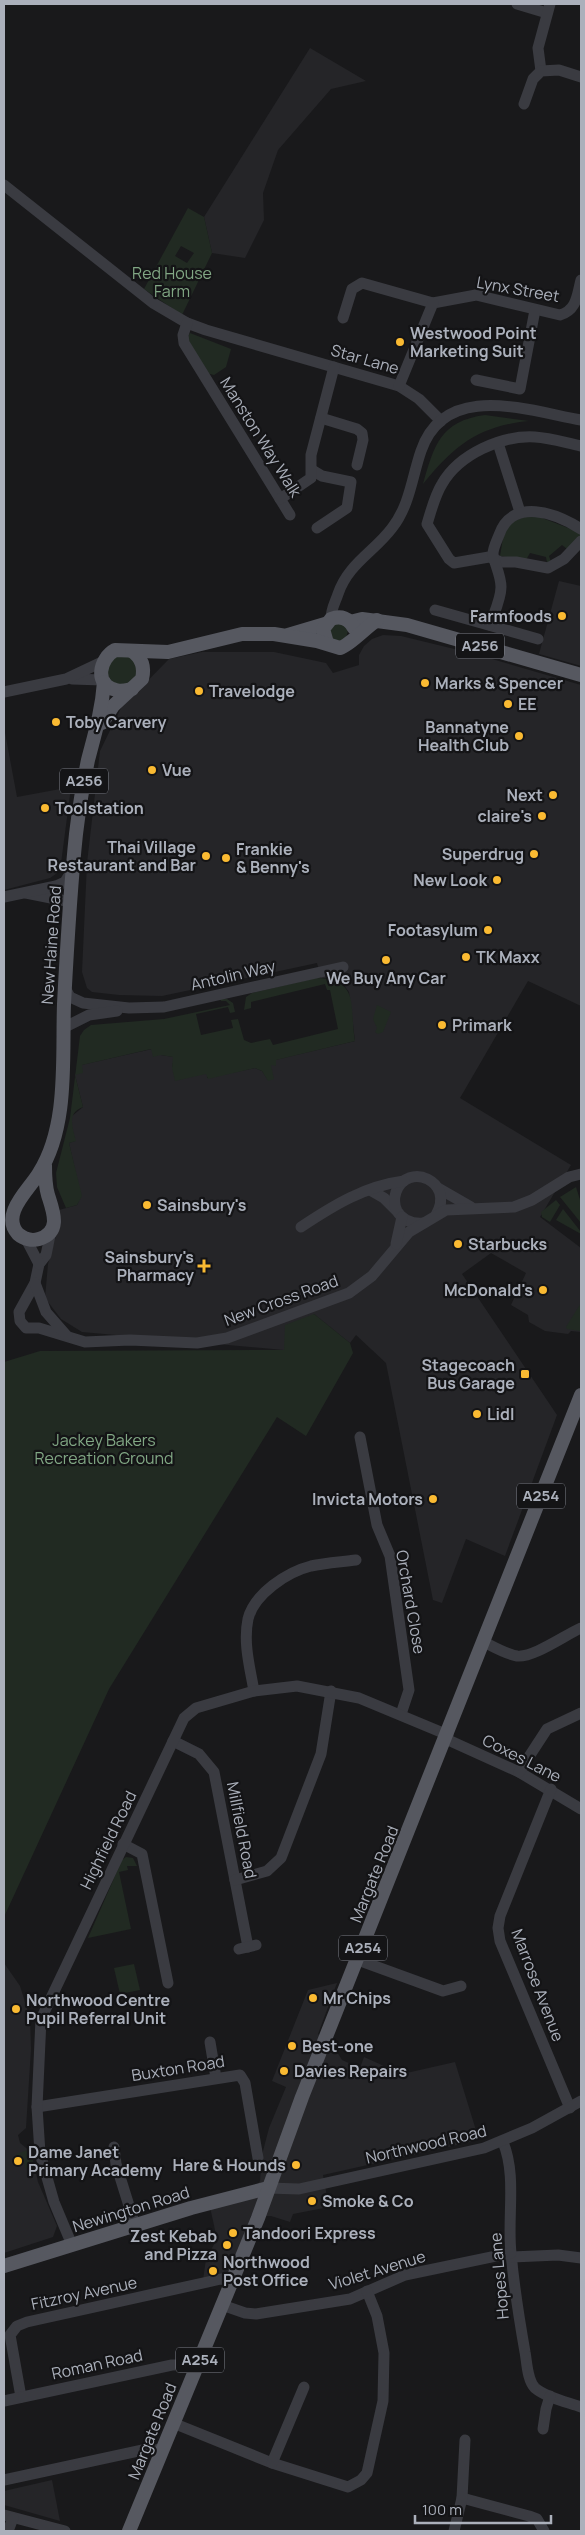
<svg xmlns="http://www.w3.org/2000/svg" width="585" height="2535" font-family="Manrope,sans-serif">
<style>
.built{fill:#252528}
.green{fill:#212a22;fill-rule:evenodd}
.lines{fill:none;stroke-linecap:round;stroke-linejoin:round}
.minor{stroke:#3a3b41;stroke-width:11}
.major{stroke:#565860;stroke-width:14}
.poi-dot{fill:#faba32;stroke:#141416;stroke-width:2}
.labels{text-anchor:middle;stroke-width:4.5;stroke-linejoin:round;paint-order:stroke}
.shield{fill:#141416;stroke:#7e818a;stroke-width:1}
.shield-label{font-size:15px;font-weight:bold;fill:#abb0bb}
.park-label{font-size:16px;fill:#81a784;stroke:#141416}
.street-label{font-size:16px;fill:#abb0bb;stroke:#141416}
.poi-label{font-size:16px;font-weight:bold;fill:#abb0bb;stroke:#141416;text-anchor:start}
</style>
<rect width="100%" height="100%" fill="#19191b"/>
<g class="built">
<path d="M310,48L366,81L331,89L278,150L263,193L264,220L245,258L212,253L204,217Z"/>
<path d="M559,581L581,586V666L539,654Z"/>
<path d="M383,635L401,636L475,654L581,685V1006L528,981L460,1098L571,1165L540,1217L581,1248V1332L571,1331L568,1334L545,1331L529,1322L528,1315L511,1305L526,1273L491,1253L462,1274L557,1415L505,1556L466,1539L442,1603L433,1600L386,1363L356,1335L350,1343L314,1314L284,1350L82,1332L61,1319L45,1298L48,1264L60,1221L59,1210L77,1205L81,1196L69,1143L75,1141L71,1122L72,1116L83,1107L75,1075L81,1065L152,1049L161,1055L174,1057L172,1068L207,1074V1078L255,1068L262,1071L268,1080L271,1064L275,1060L355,1041L349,992L342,983L331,978H321L317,963L162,996L119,995L92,992L87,988L82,972L87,863L100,751L121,708L169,659L202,652H274L326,663L333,673L359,665V655L364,646L372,639Z"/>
<path d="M4,727L17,797L71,787L60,871L50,878L4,890Z"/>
<path d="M4,1963L20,1986L30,2018L31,2049L26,2128L18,2135L20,2143L31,2152L38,2182L57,2226L53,2237L4,2253Z"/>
<path d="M337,1983L318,2034L334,2047L342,2060L360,2068L364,2057L384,2066L380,2079L455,2062L479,2140L323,2175L329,2207L293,2214L290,2222L271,2216H251L229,2276L203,2280L206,2259L217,2239L210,2207L247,2200L260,2181L262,2155L269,2128L286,2087L272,2081L308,1990Z"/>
<path d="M52,2480L60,2521L4,2505V2491Z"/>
</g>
<g class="green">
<path d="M188,208L204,217L212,253L182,315L144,289ZM181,246L194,253L187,263L175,256Z"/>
<path d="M190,333L231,349L226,367L214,375L206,373L187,338Z"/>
<path d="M485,415L529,421C478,426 454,446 423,484C434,446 440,421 485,415Z"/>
<path d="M532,514L581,533V536L567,549L562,545L549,556L551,562L547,563L546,557L530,553L526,560L500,556L503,538L510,523Z"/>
<path d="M342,622L348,630L346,639L333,642L329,626Z"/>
<circle cx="122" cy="670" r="15"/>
<path d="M316,978C361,979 349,1007 355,1041L276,1060V1066L271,1065L274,1079L268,1081L262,1071L255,1068L208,1079L206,1074L175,1081L172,1068L173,1057L161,1055L153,1057L151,1049L82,1065L83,1073L75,1075L83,1107C66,1113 73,1128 76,1141L69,1143L82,1196L77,1205L66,1208L57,1187L56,1173L70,1118L80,1036L84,1030L91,1025L164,1019L230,1005L226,1001H221L220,999H227L233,1003L235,1012L230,1013L228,1007L196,1014L201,1035L233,1028L231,1020L238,1019L244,1040L251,1043L270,1039L273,1045L338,1029L330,990H327L325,984L251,1002V1008L244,1010L246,997L252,993Z"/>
<path d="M377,1005L391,1012L383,1032L378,1034L375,1032L377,1028L373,1019Z"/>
<path d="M576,1187L581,1203V1223L560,1197Z"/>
<path d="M556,1200L560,1205L550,1222L542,1217L541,1212Z"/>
<path d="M563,1209L581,1232V1234L556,1220Z"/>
<path d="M581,1303V1331L567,1329L566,1327Z"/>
<path d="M314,1314L350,1343L353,1353L306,1436L277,1417L109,1689L4,1917V1360V1362L40,1351L284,1350L285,1325Z"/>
<path d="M126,1857L133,1858L137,1866H127L128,1870L119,1872L131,1929L88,1938L122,1860Z"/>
<path d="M134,1964L140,1990L120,1994L114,1968Z"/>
<path d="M28,2150L31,2152L35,2171L25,2168L24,2163L16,2154Z"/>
</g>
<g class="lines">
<g class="minor">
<path d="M517,4L547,13"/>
<path d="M541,71L538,48L550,4"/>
<path d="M524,104L533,79L541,71L559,70L581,77"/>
<path d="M4,185L153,303L187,323L206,330L399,386L419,399L441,421"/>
<path d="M343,318L352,289L362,283L433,303L476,295L560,315C577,310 577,295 581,280"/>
<path d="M187,323L183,335L184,343L290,515"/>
<path d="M476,380L520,389L535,310"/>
<path d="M399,386L433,303"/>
<path d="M321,418L357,429L362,433L363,440L357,465"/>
<path d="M498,443L520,512"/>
<path d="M581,446C566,443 551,438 535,437C502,435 459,454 442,484C435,495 431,511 427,524L449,559L454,563L489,557L501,562H516L548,568L564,559L581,541"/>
<path d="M312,470L322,476L351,482L347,508L317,528"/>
<path d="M280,499L311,478V455L334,367"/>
<path d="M435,610L538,639"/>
<path d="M331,619C331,609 335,603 338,594C348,564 374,552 392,528C410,505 412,477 421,451C445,380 529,411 581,420"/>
<path d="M490,625C494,613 501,599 501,587C501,575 494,563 493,554C493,548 497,540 499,535C512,497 556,513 581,529"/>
<path d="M72,679L103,680"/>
<path d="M4,692L66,679L102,662"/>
<path d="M26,893L71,902"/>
<path d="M4,897L56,886L65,882L73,869"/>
<path d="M65,988L70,997L83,1003L129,1008L164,1007L343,967"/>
<path d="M63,1028L89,1015L117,1011"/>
<path d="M438,1188L471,1207"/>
<path d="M370,1190L384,1198L396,1210"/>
<path d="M424,1223C413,1224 403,1221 397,1211C394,1205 394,1198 396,1192C407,1161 456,1181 436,1215"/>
<path d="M301,1227C334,1205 365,1186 404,1181"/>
<path d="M51,1231L46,1255L39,1264L35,1283L19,1312L20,1321L26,1328H39L85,1342L130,1340L197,1343L227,1338L349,1293L372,1276L409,1232L446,1210L514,1207L532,1200L569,1177L581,1174"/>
<path d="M26,1239L39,1264"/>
<path d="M396,1244L402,1217"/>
<path d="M35,1283L46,1312L67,1336"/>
<path d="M360,1437L377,1525L390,1556L409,1690L401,1714"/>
<path d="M484,1642C494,1647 506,1654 517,1656C533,1658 565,1635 581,1628"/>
<path d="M254,1691C250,1668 243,1643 248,1619C254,1594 287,1572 311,1566C325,1563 341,1562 356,1560"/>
<path d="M446,1739L519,1772L581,1809"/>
<path d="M173,1741L199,1754L214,1772L248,1947"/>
<path d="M519,1772L547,1729L581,1713"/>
<path d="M551,1789L500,1916L498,1928L500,1941L570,2108"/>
<path d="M123,1844L142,1854L168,1983"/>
<path d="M235,1880L267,1871L281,1858L321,1754L331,1691"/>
<path d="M239,1949L256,1945"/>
<path d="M358,1960L443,1991L461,1986"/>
<path d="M210,2042L216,2078"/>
<path d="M37,2107L240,2075L245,2083L258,2158"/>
<path d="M503,2142C517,2176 507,2217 511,2253C514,2286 519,2318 525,2352C527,2362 527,2380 535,2388C547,2398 567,2402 581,2407"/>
<path d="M114,2147L116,2164L135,2225"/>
<path d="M268,2188L299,2189L484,2148L532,2128L581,2101"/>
<path d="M72,2245L54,2202L40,2153L37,2107L41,2019L184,1718L196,1708L254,1691L297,1686L359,1698L448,1735"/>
<path d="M512,2257L558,2255L581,2258"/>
<path d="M222,2305L245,2313L256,2314L350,2299L405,2275L511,2253"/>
<path d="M21,2397L10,2335L17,2326L27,2322L221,2279L232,2281"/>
<path d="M4,2401L172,2365H198"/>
<path d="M173,2423L272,2463L348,2487L361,2480L367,2473L383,2401L384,2353L377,2316L367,2291"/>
<path d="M543,2429L546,2409L550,2396"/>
<path d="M272,2463L304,2387"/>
<path d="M4,2480L152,2448L162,2452"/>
<path d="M462,2498L529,2516L537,2519L544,2531"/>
<path d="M4,2515L65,2531"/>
<path d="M8,2531L13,2518"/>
<path d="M454,2531L462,2498L465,2440"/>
</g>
<g class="major">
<path d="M350,622L362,619L407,625L581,675"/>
<path d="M288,635L325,624"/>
<path d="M327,643L323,629L331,619C341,615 349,618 354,628"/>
<path d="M132,689C127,690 121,692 116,690C93,685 100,658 115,650L168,652L242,634H274L317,641L340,648C350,645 366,627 377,620"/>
<path d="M102,723L113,706L142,679C145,667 142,658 132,651"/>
<path d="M45,1165C45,1175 45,1185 48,1195C53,1211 62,1232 39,1239C32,1241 24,1239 18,1234C0,1214 29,1190 39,1173C69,1126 62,1057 64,1004C67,947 70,890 76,834C79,809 83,784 88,760C95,733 102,710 104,682"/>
<path d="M4,2266L191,2208L268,2188"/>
<path d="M129,2531L258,2218L302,2097L581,1395"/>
</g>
</g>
<g class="poi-dot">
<circle cx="400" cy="342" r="5"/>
<circle cx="562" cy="616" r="5"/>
<circle cx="425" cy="683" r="5"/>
<circle cx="199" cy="691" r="5"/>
<circle cx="508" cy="704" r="5"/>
<circle cx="56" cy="722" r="5"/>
<circle cx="519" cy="736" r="5"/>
<circle cx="152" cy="770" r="5"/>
<circle cx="553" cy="795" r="5"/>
<circle cx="45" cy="808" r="5"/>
<circle cx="542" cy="816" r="5"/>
<circle cx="534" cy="854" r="5"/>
<circle cx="206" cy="856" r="5"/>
<circle cx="226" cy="858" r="5"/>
<circle cx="497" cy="880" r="5"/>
<circle cx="488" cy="930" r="5"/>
<circle cx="466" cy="957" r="5"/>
<circle cx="386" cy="960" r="5"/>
<circle cx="442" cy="1025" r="5"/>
<circle cx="147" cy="1205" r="5"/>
<circle cx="458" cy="1244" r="5"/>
<path d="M201.5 1258.5h5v5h5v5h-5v5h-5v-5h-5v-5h5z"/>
<circle cx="543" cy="1290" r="5"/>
<rect x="520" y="1369" width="10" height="10" rx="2.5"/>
<circle cx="477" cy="1414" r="5"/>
<circle cx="433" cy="1499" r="5"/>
<circle cx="313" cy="1998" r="5"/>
<circle cx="16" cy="2009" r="5"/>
<circle cx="292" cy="2046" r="5"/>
<circle cx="284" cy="2071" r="5"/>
<circle cx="18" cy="2161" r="5"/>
<circle cx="296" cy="2165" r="5"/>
<circle cx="312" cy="2201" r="5"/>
<circle cx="233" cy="2233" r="5"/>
<circle cx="227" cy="2245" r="5"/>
<circle cx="213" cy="2271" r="5"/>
</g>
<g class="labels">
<g class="shield">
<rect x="456" y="633.5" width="48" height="25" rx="4"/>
<rect x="60" y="768.5" width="48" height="25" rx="4"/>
<rect x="517" y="1483.5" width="48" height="25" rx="4"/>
<rect x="339" y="1935.5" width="48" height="25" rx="4"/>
<rect x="176" y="2347.5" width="48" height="25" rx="4"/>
</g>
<g class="shield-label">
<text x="480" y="651">A256</text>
<text x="84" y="786">A256</text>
<text x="541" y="1501">A254</text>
<text x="363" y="1953">A254</text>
<text x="200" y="2365">A254</text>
</g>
<g class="park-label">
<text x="172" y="279">Red House<tspan x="172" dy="18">Farm</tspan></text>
<text x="104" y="1446">Jackey Bakers<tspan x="104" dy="18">Recreation Ground</tspan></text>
</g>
<g class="street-label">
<text transform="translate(518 289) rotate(10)" y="6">Lynx Street</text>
<text transform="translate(365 359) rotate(16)" y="6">Star Lane</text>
<text transform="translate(261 437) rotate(58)" y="6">Manston Way Walk</text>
<text transform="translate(51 945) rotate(-86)" y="6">New Haine Road</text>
<text transform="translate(233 975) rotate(-13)" y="6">Antolin Way</text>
<text transform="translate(281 1300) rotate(-20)" y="6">New Cross Road</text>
<text transform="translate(411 1602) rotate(80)" y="6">Orchard Close</text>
<text transform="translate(522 1758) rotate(27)" y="6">Coxes Lane</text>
<text transform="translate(242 1830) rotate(79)" y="6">Millfield Road</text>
<text transform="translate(108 1840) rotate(-64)" y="6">Highfield Road</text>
<text transform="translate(374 1874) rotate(-68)" y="6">Margate Road</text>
<text transform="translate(538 1985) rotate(69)" y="6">Marrose Avenue</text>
<text transform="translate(178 2068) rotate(-9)" y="6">Buxton Road</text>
<text transform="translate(426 2144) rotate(-13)" y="6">Northwood Road</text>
<text transform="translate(131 2209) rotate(-17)" y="6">Newington Road</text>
<text transform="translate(377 2270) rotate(-17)" y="6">Violet Avenue</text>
<text transform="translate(499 2276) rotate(-95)" y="6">Hopes Lane</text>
<text transform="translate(84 2293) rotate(-12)" y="6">Fitzroy Avenue</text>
<text transform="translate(97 2364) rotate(-12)" y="6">Roman Road</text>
<text transform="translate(152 2431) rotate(-68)" y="6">Margate Road</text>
</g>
<g class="poi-label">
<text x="410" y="339">Westwood Point<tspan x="410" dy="18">Marketing Suit</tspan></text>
<text x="552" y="622" text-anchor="end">Farmfoods</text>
<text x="435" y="689">Marks &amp; Spencer</text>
<text x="209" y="697">Travelodge</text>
<text x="518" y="710">EE</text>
<text x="66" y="728">Toby Carvery</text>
<text x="509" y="733" text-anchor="end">Bannatyne<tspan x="509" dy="18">Health Club</tspan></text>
<text x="162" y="776">Vue</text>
<text x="543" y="801" text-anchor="end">Next</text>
<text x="55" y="814">Toolstation</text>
<text x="532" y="822" text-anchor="end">claire's</text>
<text x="196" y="853" text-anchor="end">Thai Village<tspan x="196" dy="18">Restaurant and Bar</tspan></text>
<text x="236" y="855">Frankie<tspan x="236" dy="18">&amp; Benny's</tspan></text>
<text x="524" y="860" text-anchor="end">Superdrug</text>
<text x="487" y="886" text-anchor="end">New Look</text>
<text x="478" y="936" text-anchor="end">Footasylum</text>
<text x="476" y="963">TK Maxx</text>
<text x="386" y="984" text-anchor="middle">We Buy Any Car</text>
<text x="452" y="1031">Primark</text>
<text x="157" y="1211">Sainsbury's</text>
<text x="468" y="1250">Starbucks</text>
<text x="194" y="1263" text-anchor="end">Sainsbury's<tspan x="194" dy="18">Pharmacy</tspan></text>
<text x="533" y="1296" text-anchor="end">McDonald's</text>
<text x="515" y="1371" text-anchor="end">Stagecoach<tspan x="515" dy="18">Bus Garage</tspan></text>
<text x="487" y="1420">Lidl</text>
<text x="423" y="1505" text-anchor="end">Invicta Motors</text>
<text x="323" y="2004">Mr Chips</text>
<text x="26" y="2006">Northwood Centre<tspan x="26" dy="18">Pupil Referral Unit</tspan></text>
<text x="302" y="2052">Best-one</text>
<text x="294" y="2077">Davies Repairs</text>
<text x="28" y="2158">Dame Janet<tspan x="28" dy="18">Primary Academy</tspan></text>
<text x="286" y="2171" text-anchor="end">Hare &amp; Hounds</text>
<text x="322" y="2207">Smoke &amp; Co</text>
<text x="243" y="2239">Tandoori Express</text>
<text x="217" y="2242" text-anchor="end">Zest Kebab<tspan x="217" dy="18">and Pizza</tspan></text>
<text x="223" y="2268">Northwood<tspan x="223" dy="18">Post Office</tspan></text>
</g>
</g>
<rect width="585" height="2535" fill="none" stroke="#abb0bb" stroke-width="10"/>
<path d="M415 2515v8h136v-8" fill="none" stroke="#abb0bb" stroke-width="2.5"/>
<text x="422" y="2515" font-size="15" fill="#abb0bb" stroke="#141416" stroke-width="4" paint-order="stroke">100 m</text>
</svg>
